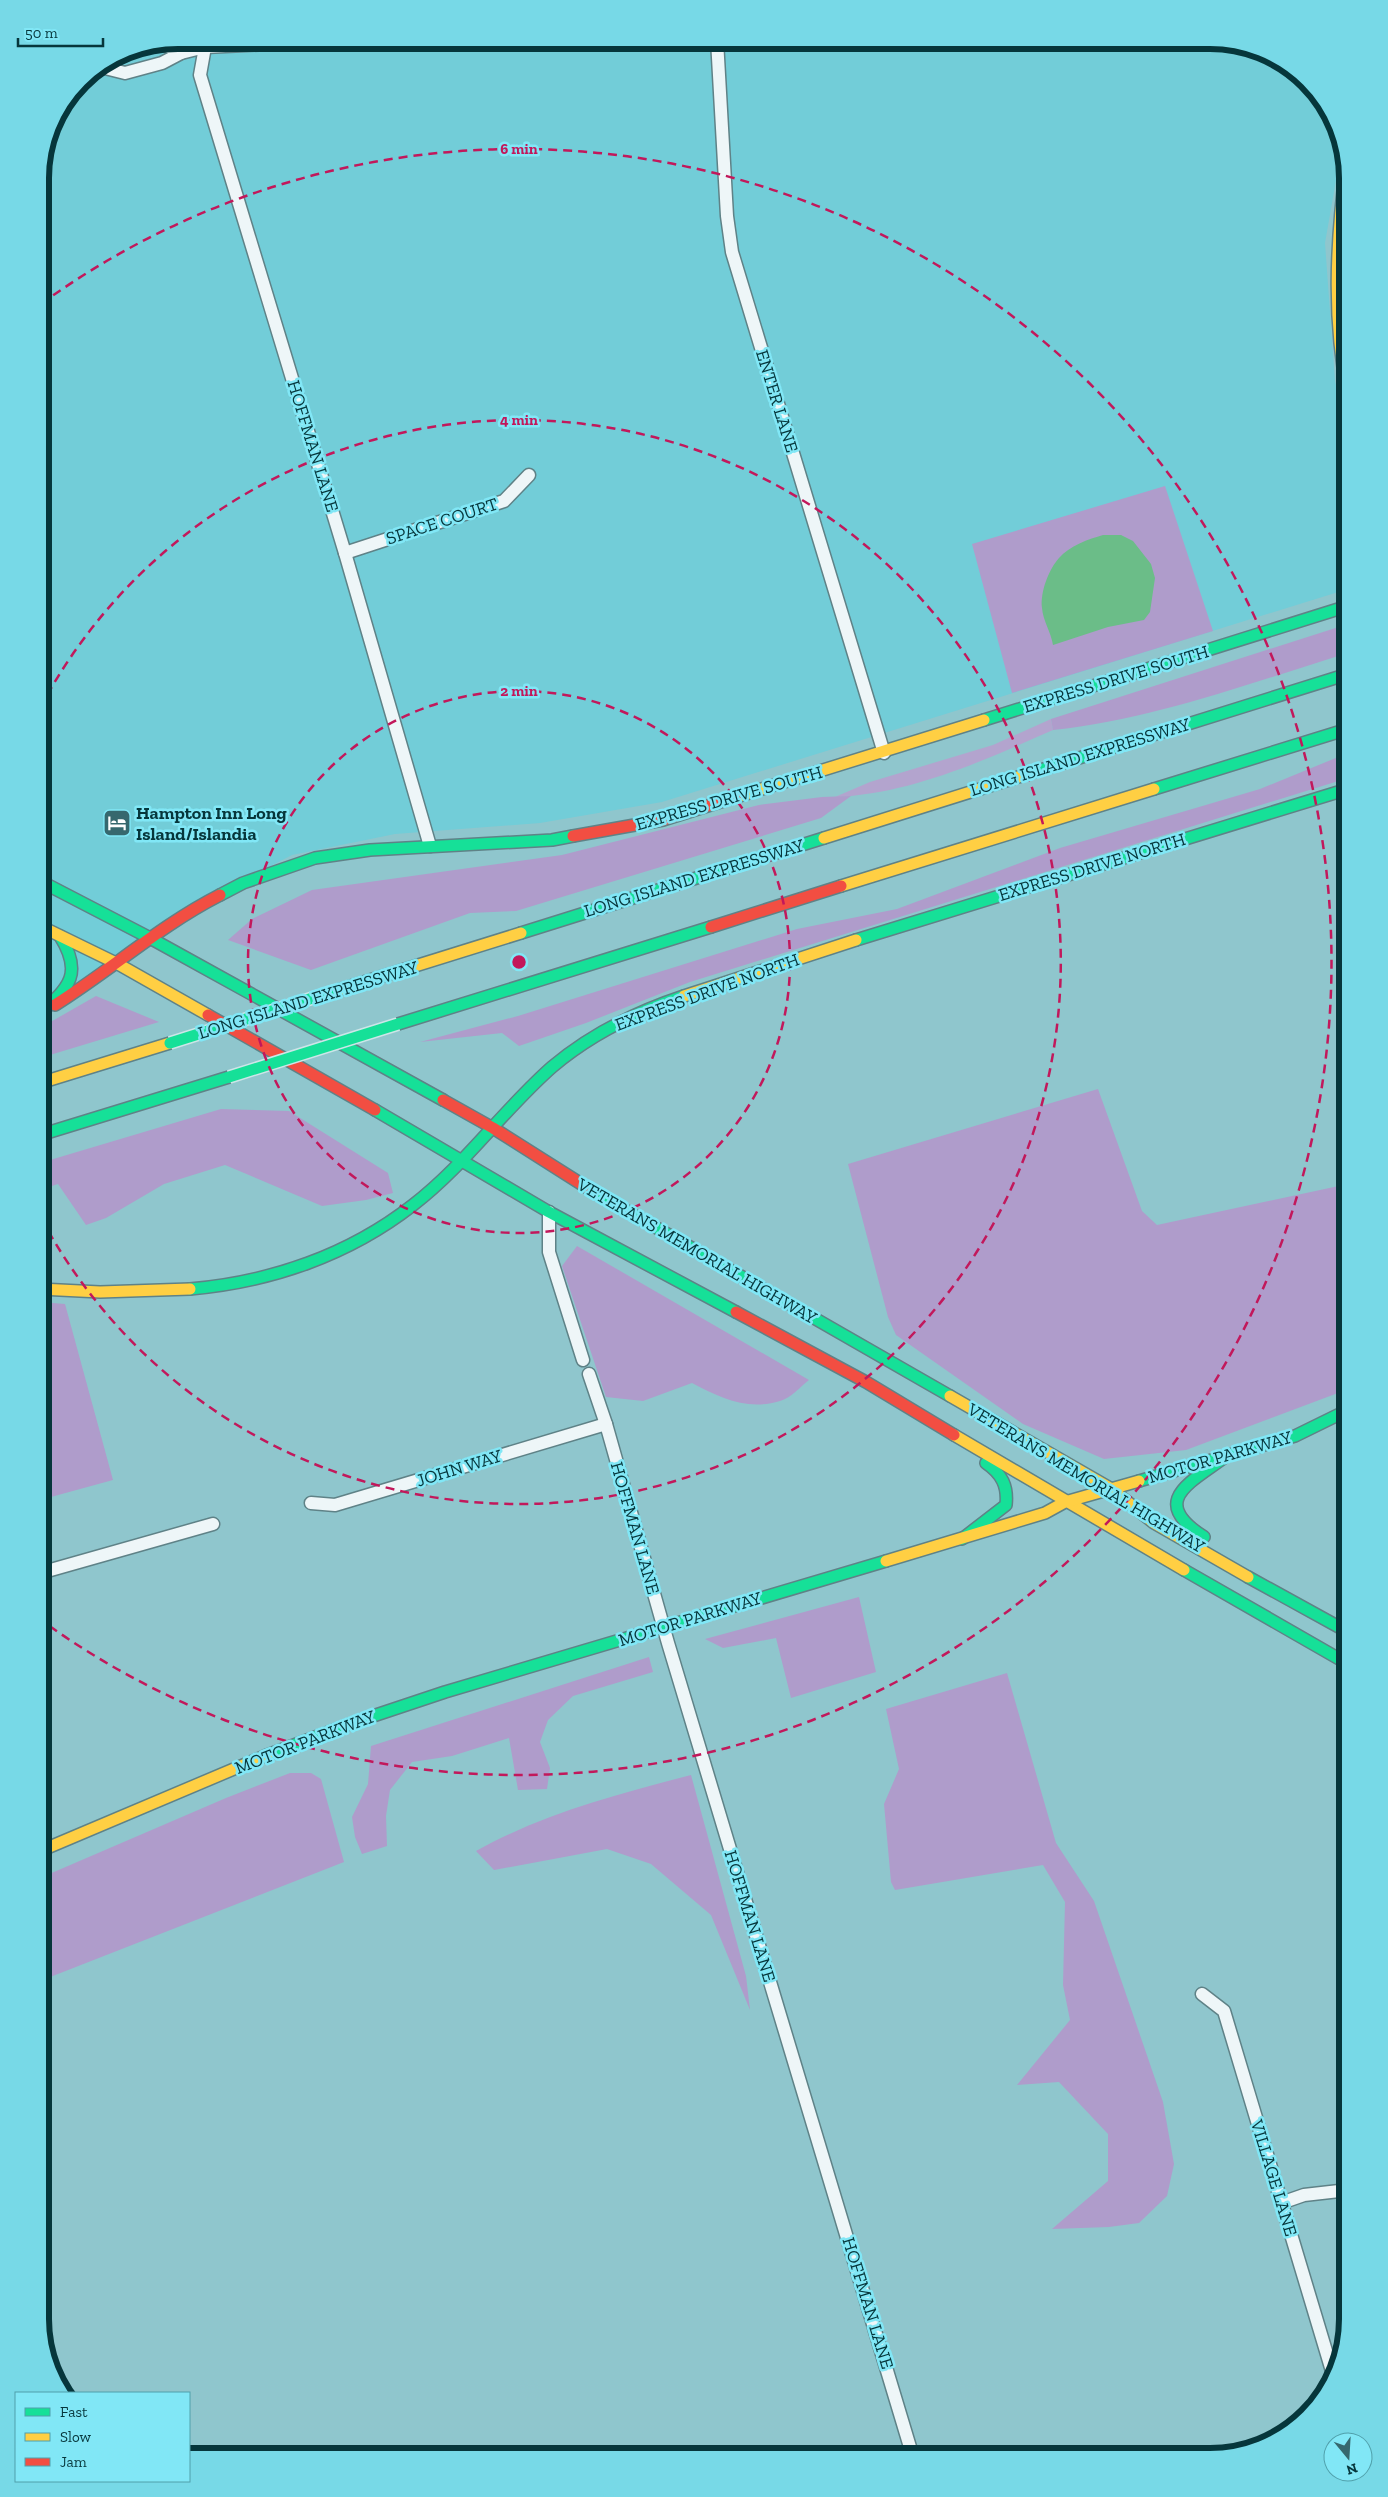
<svg xmlns="http://www.w3.org/2000/svg" width="1388" height="2497" font-family="'Zilla Slab',serif">
<style>
.built{fill:#72cdd8}
.green{fill:#b3a4ce}
.forest{fill:#af9ccb}
.water{fill:#6bbd88}
.lines{fill:none;stroke-linecap:round;stroke-linejoin:round}
.street-casing{stroke:#5f8287;stroke-width:15}
.fast-casing{stroke:#5f8287;stroke-width:14}
.slow-casing{stroke:#5f8287;stroke-width:14}
.jam-casing{stroke:#5f8287;stroke-width:14}
.street{stroke:#eef6f8;stroke-width:12}
.fast{stroke:#16e098;stroke-width:11}
.slow{stroke:#ffcf43;stroke-width:11}
.jam{stroke:#f24e42;stroke-width:11}
.fast-bridge-casing{stroke:#cde5e8;stroke-width:14;stroke-linecap:butt}
.fast-bridge{stroke:#16e098;stroke-width:11}
.ring{fill:none;stroke:#c2185b;stroke-width:2.5;stroke-dasharray:9 6}
.labels{text-anchor:middle;stroke-width:5;stroke-linejoin:round;paint-order:stroke}
.street-label{font-size:18px;fill:#06363b;stroke:#81e7f6}
.poi-label{font-size:18px;font-weight:bold;fill:#06363b;stroke:#81e7f6;text-anchor:start}
.rim{fill:none;stroke:#06363b;stroke-width:6}
.centre{fill:#c2185b;stroke:#81e7f6;stroke-width:2.5}
.ring-label{font-size:15px;text-anchor:middle;font-weight:bold;fill:#c2185b;stroke:#81e7f6;stroke-width:5;stroke-linejoin:round;paint-order:stroke}
</style>
<rect width="100%" height="100%" fill="#8fc6cd"/>
<path class="built" d="M178,40L208,42L279,40H1219L1294,68L1337,125L1342,146L1325,243L1335,381L1348,435V589L662,802L540,823L395,834L292,855L209,898L91,975L40,997V169L51,125L81,80L125,50Z"/>
<path class="green" d="M1051,719L1053,730C985,760 911,794 835,797L870,782L993,745Z"/>
<g class="forest">
<path d="M1165,486L1213,631L1012,693L972,544Z"/>
<path d="M1348,624V653C1253,682 1152,720 1053,730L1051,719Z"/>
<path d="M1348,753V778L690,982L586,1023L519,1046L502,1033L420,1042L518,1016L797,929L897,909L1060,848L1260,789Z"/>
<path d="M851,796L821,818L516,911L470,913L311,970L228,940L252,919L312,890L562,855L759,805L822,797Z"/>
<path d="M96,996L159,1022L40,1058V1028Z"/>
<path d="M1098,1089L1142,1211L1157,1225L1348,1184V1355H1346L1348,1378L1338,1393L1186,1450L1104,1459L1023,1424L896,1335L888,1317L848,1164Z"/>
<path d="M221,1109L289,1111L388,1173L393,1193L366,1200L322,1206L225,1165L164,1184L106,1218L86,1225L58,1184L40,1190V1163Z"/>
<path d="M577,1246L809,1380C800,1387 791,1398 780,1401C747,1411 721,1398 692,1383L643,1401L606,1397L562,1266Z"/>
<path d="M40,1302L65,1304L113,1480L40,1500Z"/>
<path d="M859,1597L876,1672L791,1698L776,1638L723,1648L705,1639Z"/>
<path d="M649,1657L653,1672L573,1696L548,1720L540,1742L550,1768L547,1789L518,1790L509,1738L452,1756L412,1762L390,1790L386,1816L387,1846L362,1854L355,1837L352,1817L368,1784L371,1746Z"/>
<path d="M1007,1673L1056,1843L1094,1901L1163,2102L1174,2164L1167,2196L1139,2223L1109,2227L1052,2229L1108,2181V2134L1059,2082L1017,2085L1070,2020L1063,1985L1065,1902L1043,1865L895,1890L891,1882L884,1804L899,1769L886,1709Z"/>
<path d="M290,1773H311L321,1779L344,1862L40,1981V1878L226,1798Z"/>
<path d="M691,1775L746,1976L750,2010L711,1915L651,1864L607,1849L494,1870L476,1851C542,1814 618,1794 691,1775Z"/>
</g>
<path class="water" d="M1103,535H1121L1133,541L1151,564L1155,578L1150,612L1144,620L1108,627L1053,645C1051,632 1043,621 1042,608C1040,592 1049,569 1059,558C1069,546 1089,539 1103,535Z"/>
<g class="lines">
<defs>
<g id="street">
<path d="M717,40L727,216L732,252L884,753"/>
<path d="M161,43L181,53"/>
<path d="M205,47L200,75L345,553L430,846"/>
<path d="M101,67L125,73L162,63L181,53L205,47L352,40"/>
<path d="M345,553L504,501L529,475"/>
<path d="M549,1212V1252L583,1360"/>
<path d="M589,1374L606,1424L668,1643L913,2457"/>
<path d="M311,1503L335,1505L606,1424"/>
<path d="M40,1573L213,1524"/>
<path d="M1202,1994L1224,2011L1332,2371"/>
<path d="M1281,2203L1304,2195L1348,2190"/>
</g>
<g id="fast">
<path d="M984,720L1348,606"/>
<path d="M1031,773L1348,674"/>
<path d="M1154,789L1348,729"/>
<path d="M40,881L150,938L443,1100"/>
<path d="M220,895L243,883L315,858L370,850L552,840L573,836"/>
<path d="M521,933L824,838"/>
<path d="M856,940L1348,789"/>
<path d="M40,1013C70,987 83,973 60,936"/>
<path d="M398,1024L711,927"/>
<path d="M375,1110L549,1212L736,1312"/>
<path d="M40,1135L229,1077"/>
<path d="M594,1192L950,1396"/>
<path d="M190,1289C271,1282 349,1255 413,1205C465,1165 503,1110 552,1067C591,1034 636,1012 684,996"/>
<path d="M1139,1481L1295,1436L1348,1410"/>
<path d="M1204,1537C1148,1501 1190,1483 1225,1457"/>
<path d="M962,1539L1006,1505C1008,1486 1002,1474 986,1463"/>
<path d="M1184,1570L1348,1664"/>
<path d="M1248,1577L1348,1632"/>
<path d="M267,1755L355,1722L445,1692L886,1561"/>
</g>
<g id="slow">
<path d="M1346,166C1336,243 1332,319 1348,396"/>
<path d="M736,797L984,720"/>
<path d="M824,838L1031,773"/>
<path d="M841,886L1154,789"/>
<path d="M40,926L118,964L208,1015"/>
<path d="M338,990L521,933"/>
<path d="M684,996L856,940"/>
<path d="M40,1083L170,1043"/>
<path d="M40,1289L100,1292L190,1289"/>
<path d="M950,1396L1110,1488L1154,1523L1248,1577"/>
<path d="M954,1435L1184,1570"/>
<path d="M886,1561L1045,1513L1065,1502L1139,1481"/>
<path d="M40,1851L267,1755"/>
</g>
<g id="jam">
<path d="M573,836L663,820L736,797"/>
<path d="M711,927L841,886"/>
<path d="M55,1005C111,970 161,925 220,895"/>
<path d="M208,1015L375,1110"/>
<path d="M443,1100L493,1128L594,1192"/>
<path d="M736,1312L866,1382L954,1435"/>
</g>
</defs>
<use href="#street" class="street-casing"/>
<use href="#fast" class="fast-casing"/>
<use href="#slow" class="slow-casing"/>
<use href="#jam" class="jam-casing"/>
<use href="#street" class="street"/>
<use href="#fast" class="fast"/>
<use href="#slow" class="slow"/>
<use href="#jam" class="jam"/>
<defs>
<g id="fast-bridge">
<path d="M170,1043L338,990"/>
<path d="M229,1077L398,1024"/>
</g>
</defs>
<use href="#fast-bridge" class="fast-bridge-casing"/>
<use href="#fast-bridge" class="fast-bridge"/>
</g>
<g class="ring">
<circle cx="519" cy="962" r="271"/>
<path d="M40 708A542 542 0 1 1 40 1216"/>
<path d="M41 304A813 813 0 1 1 41 1620"/>
</g>
<defs>
<symbol id="hotel-square" viewBox="-11 -11 22 22"><rect x="-9" y="-9" width="18" height="18" rx="4" fill="#36686e" stroke="#81e7f6"/><path d="M-6-4.5h1.5V1H6V5H4.5V3h-9V5H-6ZM-4 0a1.8 1.8 0 1 1 3.6 0ZM.5 0V-2.5h3Q6-2.5 6 0Z" fill="#fff"/></symbol>
</defs>
<g fill-rule="evenodd">
<use href="#hotel-square" x="101" y="807" width="32" height="32"/>
</g>
<g class="labels">
<g class="street-label">
<text transform="translate(777 401) rotate(73)" y="6">ENTER LANE</text>
<text transform="translate(313 446) rotate(73)" y="6">HOFFMAN LANE</text>
<text transform="translate(442 521) rotate(-18)" y="6">SPACE COURT</text>
<text transform="translate(1116 679) rotate(-17)" y="6">EXPRESS DRIVE SOUTH</text>
<text transform="translate(1080 757) rotate(-17)" y="6">LONG ISLAND EXPRESSWAY</text>
<text transform="translate(729 798) rotate(-16)" y="6">EXPRESS DRIVE SOUTH</text>
<text transform="translate(1092 867) rotate(-17)" y="6">EXPRESS DRIVE NORTH</text>
<text transform="translate(694 878) rotate(-17)" y="6">LONG ISLAND EXPRESSWAY</text>
<text transform="translate(707 992) rotate(-20)" y="6">EXPRESS DRIVE NORTH</text>
<text transform="translate(308 1000) rotate(-17)" y="6">LONG ISLAND EXPRESSWAY</text>
<text transform="translate(697 1251) rotate(30)" y="6">VETERANS MEMORIAL HIGHWAY</text>
<text transform="translate(1220 1457) rotate(-16)" y="6">MOTOR PARKWAY</text>
<text transform="translate(459 1468) rotate(-17)" y="6">JOHN WAY</text>
<text transform="translate(1086 1478) rotate(31)" y="6">VETERANS MEMORIAL HIGHWAY</text>
<text transform="translate(635 1528) rotate(74)" y="6">HOFFMAN LANE</text>
<text transform="translate(690 1619) rotate(-17)" y="6">MOTOR PARKWAY</text>
<text transform="translate(305 1742) rotate(-21)" y="6">MOTOR PARKWAY</text>
<text transform="translate(750 1916) rotate(73)" y="6">HOFFMAN LANE</text>
<text transform="translate(1274 2178) rotate(73)" y="6">VILLAGE LANE</text>
<text transform="translate(868 2303) rotate(73)" y="6">HOFFMAN LANE</text>
</g>
<g class="poi-label">
<text x="136" y="819">Hampton Inn Long<tspan x="136" dy="21">Island/Islandia</tspan></text>
</g>
</g>
<path d="M0 0H1388V2497H0ZM178 49H1210A129 129 0 0 1 1339 178V2319A129 129 0 0 1 1210 2448H178A129 129 0 0 1 49 2319V178A129 129 0 0 1 178 49Z" fill="#77d9e7" fill-rule="evenodd"/>
<path class="rim" d="M178 49H1210A129 129 0 0 1 1339 178V2319A129 129 0 0 1 1210 2448H178A129 129 0 0 1 49 2319V178A129 129 0 0 1 178 49Z"/>
<circle cx="519" cy="962" r="8" class="centre"/>
<g class="ring-label">
<text x="519" y="154">6 min</text>
<text x="519" y="425">4 min</text>
<text x="519" y="696">2 min</text>
</g>
<rect x="15" y="2392" width="175" height="90" fill="#81e7f6" stroke="#50a0ab"/>
<rect x="25" y="2408" width="25" height="8" fill="#16e098" stroke="#50a0ab"/>
<text x="60" y="2417" font-size="15" fill="#06363b">Fast</text>
<rect x="25" y="2433" width="25" height="8" fill="#ffcf43" stroke="#50a0ab"/>
<text x="60" y="2442" font-size="15" fill="#06363b">Slow</text>
<rect x="25" y="2458" width="25" height="8" fill="#f24e42" stroke="#50a0ab"/>
<text x="60" y="2467" font-size="15" fill="#06363b">Jam</text>
<g transform="translate(1348 2457) rotate(162)"><circle r="24" fill="#81e7f6" stroke="#50a0ab"/>
<path d="M0-4L9 19L0 12L-9 19Z" fill="#36686e"/>
<text y="-8" font-size="14" font-weight="bold" text-anchor="middle" fill="#06363b">N</text>
</g>
<path d="M18 38v8h85v-8" fill="none" stroke="#06363b" stroke-width="2.5"/>
<text x="25" y="38" font-size="15" fill="#06363b" stroke="#81e7f6" stroke-width="4" paint-order="stroke">50 m</text>
</svg>
